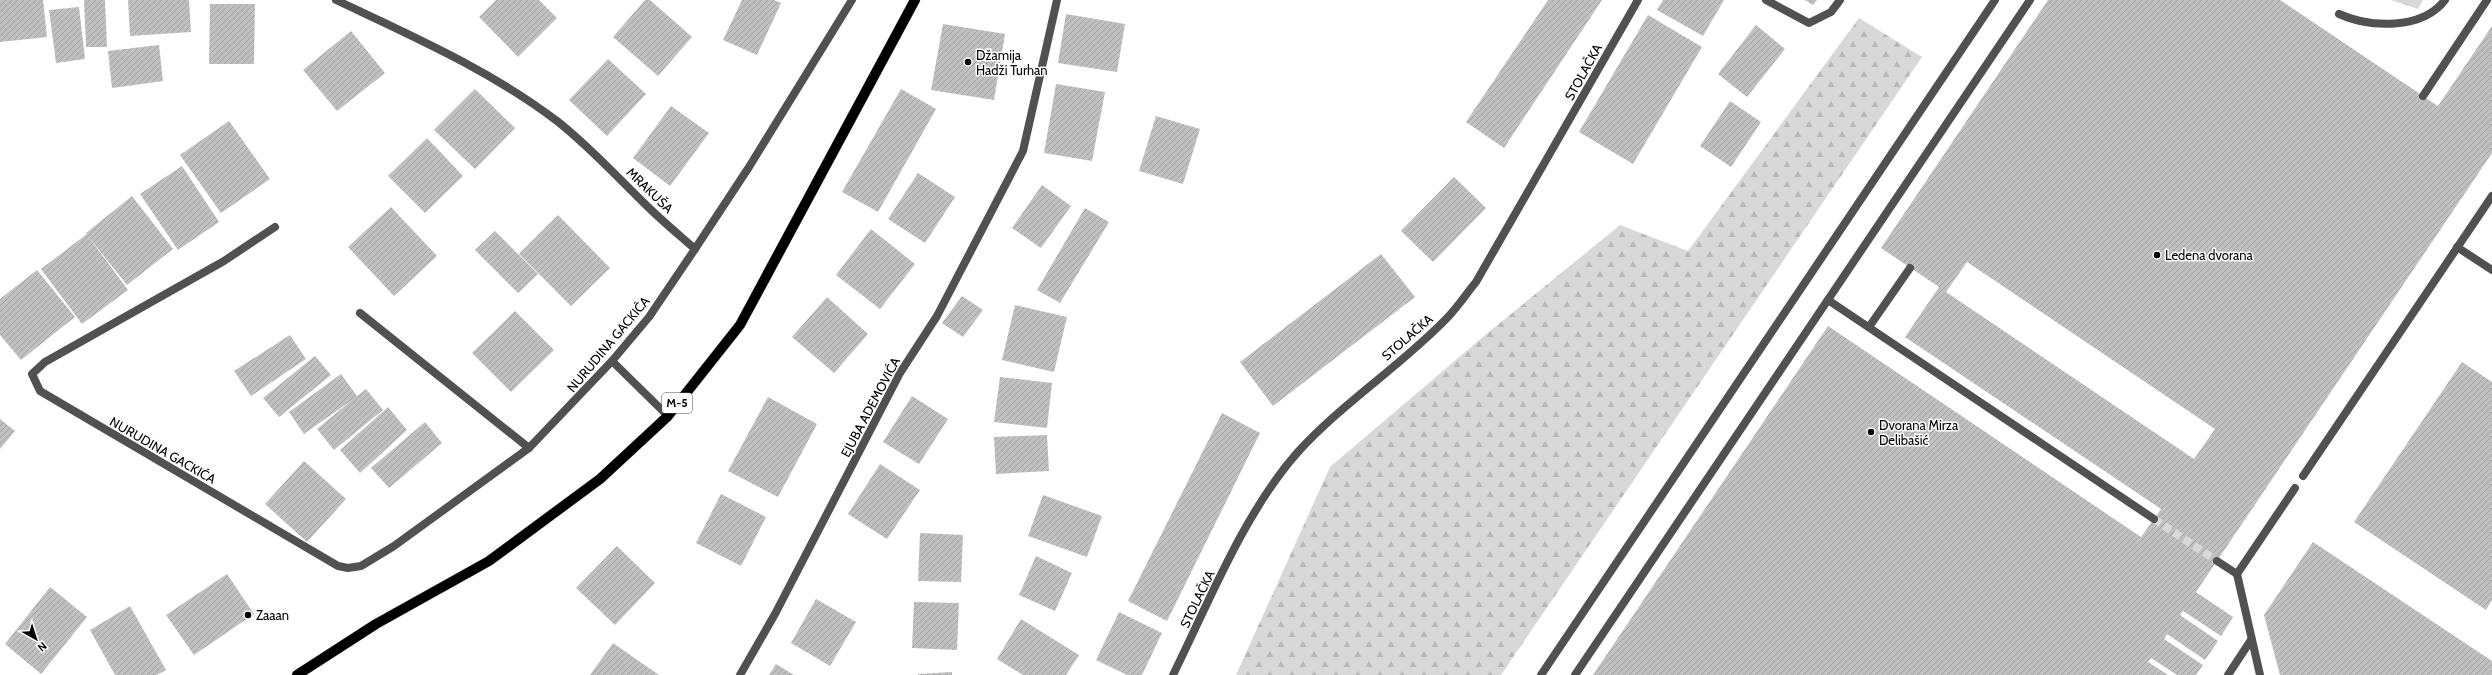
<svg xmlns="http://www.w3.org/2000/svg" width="2492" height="675" font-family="Cabin,sans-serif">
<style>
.grass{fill:url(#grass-tufts)}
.forest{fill:url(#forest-firs)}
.building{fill:url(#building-hatch);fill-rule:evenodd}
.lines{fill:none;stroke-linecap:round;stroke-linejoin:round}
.pedestrian-tunnel{stroke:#d9d9d9;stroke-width:8;stroke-dasharray:8 4;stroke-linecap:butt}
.primary-casing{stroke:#dbdbdb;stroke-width:11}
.service{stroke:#515151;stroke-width:8}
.pedestrian{stroke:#515151;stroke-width:8}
.minor{stroke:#515151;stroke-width:8}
.primary{stroke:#000;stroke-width:10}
.poi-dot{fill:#000;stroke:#fff;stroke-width:1.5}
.labels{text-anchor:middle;stroke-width:3;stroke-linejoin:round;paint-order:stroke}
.shield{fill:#fff;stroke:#4c4c4c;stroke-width:1}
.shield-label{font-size:12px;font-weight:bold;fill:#000}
.poi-label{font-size:13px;fill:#000;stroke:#fff;text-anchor:start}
.street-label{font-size:13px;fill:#000;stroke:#fff}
</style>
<defs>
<pattern id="grass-tufts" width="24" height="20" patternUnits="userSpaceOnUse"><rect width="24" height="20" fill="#d8d8d8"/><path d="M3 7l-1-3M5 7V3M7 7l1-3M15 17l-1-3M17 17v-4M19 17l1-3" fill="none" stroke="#b8b8b8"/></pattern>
<pattern id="forest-firs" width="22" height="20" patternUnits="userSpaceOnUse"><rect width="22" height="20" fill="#d8d8d8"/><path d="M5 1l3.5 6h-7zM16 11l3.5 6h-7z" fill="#b8b8b8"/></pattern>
<pattern id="building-hatch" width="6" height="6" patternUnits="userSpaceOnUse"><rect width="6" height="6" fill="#c0c0c0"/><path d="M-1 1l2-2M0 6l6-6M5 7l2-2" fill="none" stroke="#a3a3a3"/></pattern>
</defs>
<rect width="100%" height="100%" fill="#fff"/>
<path class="grass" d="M2391,0H2423L2418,9Z"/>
<path class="forest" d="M1859,18L1922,57L1501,675H1236L1330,467L1484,336L1620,225L1688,251Z"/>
<g class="building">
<path d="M0,0H43L47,37L0,42Z"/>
<path d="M84,0H105L107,47H86Z"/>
<path d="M128,0H189L191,32L130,36Z"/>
<path d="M496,0H539L557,18L518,57L479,17Z"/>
<path d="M645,0H650L692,37L658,76L613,37Z"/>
<path d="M742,0H774L781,3L757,55L723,40Z"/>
<path d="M1548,0H1602L1504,148L1466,122Z"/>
<path d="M1663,0H1724L1703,36L1657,10Z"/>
<path d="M1805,0H1817L1813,5Z"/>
<path d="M2048,0H2280L2438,106L2492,26V153L2196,592L2233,617L2221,636L2183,611L2180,615L2218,641L2212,650L2205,660L2167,634L2164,639L2203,665L2196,675H2177L2151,658L2148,662L2168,675H1593L1828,326L2141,537L2154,519L2161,509L1905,337L1939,287L1881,248ZM1967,262L2215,429L2194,459L1946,292Z"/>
<path d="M210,4H255L254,64H209Z"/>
<path d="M79,7L85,59L56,63L49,10Z"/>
<path d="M1066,14L1125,24L1117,72L1058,63Z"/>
<path d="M1648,15L1702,47L1633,164L1579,132Z"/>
<path d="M943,24L1005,34L994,100L931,90Z"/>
<path d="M1756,25L1785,49L1747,97L1718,74Z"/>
<path d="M351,31L385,73L337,111L303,70Z"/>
<path d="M159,45L163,81L112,88L108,51Z"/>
<path d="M608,59L646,94L607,136L569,100Z"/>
<path d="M1056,84L1105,92L1092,161L1044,153Z"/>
<path d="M475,89L515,128L475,169L434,130Z"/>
<path d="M901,89L936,109L878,212L842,192Z"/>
<path d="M1730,101L1761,122L1731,167L1700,146Z"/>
<path d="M671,106L709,133L670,186L633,158Z"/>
<path d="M1156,116L1200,129L1183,184L1139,171Z"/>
<path d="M229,121L270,179L221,213L180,155Z"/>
<path d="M427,138L463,176L425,213L388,176Z"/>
<path d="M182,166L219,222L178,250L140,194Z"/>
<path d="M918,173L955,197L925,243L888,219Z"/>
<path d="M1454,177L1486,208L1433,262L1401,231Z"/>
<path d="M1042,185L1071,206L1041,248L1012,228Z"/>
<path d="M132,196L173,249L127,285L88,236L128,290L82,324L41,269L87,234L86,233Z"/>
<path d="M391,207L437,256L394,296L348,247Z"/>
<path d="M1085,208L1109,222L1060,303L1037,290Z"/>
<path d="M558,215L610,268L571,306L519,254Z"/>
<path d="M871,229L915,264L880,309L836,275Z"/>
<path d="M495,231L538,274L518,293L475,250Z"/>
<path d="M1381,254L1415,297L1273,406L1240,362Z"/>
<path d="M37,270L75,317L21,360L0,335V299Z"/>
<path d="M962,296L983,310L963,337L942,323Z"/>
<path d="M827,297L868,334L834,373L792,337Z"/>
<path d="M1015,305L1067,317L1054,372L1002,360Z"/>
<path d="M515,311L554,350L511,392L472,353Z"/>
<path d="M290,335L306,359L251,396L234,371Z"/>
<path d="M315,356L331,375L279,417L263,398Z"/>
<path d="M2462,362L2492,382V600L2486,610L2354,522Z"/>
<path d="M341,374L357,396L366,389L383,410L334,450L317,429L352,400L304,434L289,412Z"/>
<path d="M1000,377L1052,383L1047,428L994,422Z"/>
<path d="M912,396L948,419L919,464L883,442Z"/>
<path d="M768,397L817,424L778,497L728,471Z"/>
<path d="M388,407L407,430L360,473L340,450Z"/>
<path d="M1222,413L1260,433L1167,621L1128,601Z"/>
<path d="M0,419L15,431L0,449Z"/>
<path d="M425,422L442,443L389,488L371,468Z"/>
<path d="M1047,435L1049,471L996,474L994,437Z"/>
<path d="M304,461L346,499L307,542L265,504Z"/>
<path d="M880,464L920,490L887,539L848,514Z"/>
<path d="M721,494L766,517L741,566L696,543Z"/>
<path d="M1043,495L1102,516L1087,557L1028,536Z"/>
<path d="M920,533L963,535L961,582L918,581Z"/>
<path d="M2313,542L2492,661V675H2280L2264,615Z"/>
<path d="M617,546L655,583L615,625L576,588Z"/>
<path d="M1036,556L1072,573L1055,611L1019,595Z"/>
<path d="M227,574L254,614L194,655L166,615Z"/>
<path d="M50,587L87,617L41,674L5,644Z"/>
<path d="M816,599L856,622L830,666L791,643Z"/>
<path d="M914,602L959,603L957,650L912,648Z"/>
<path d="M130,606L166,670L157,675H115L90,630Z"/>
<path d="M1119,612L1162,633L1142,675H1127L1096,660Z"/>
<path d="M1021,619L1079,655L1066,675H1023L997,659Z"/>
<path d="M613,643L659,675H590Z"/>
<path d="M776,664L794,675H769Z"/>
<path d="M952,672V675H918V674Z"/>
</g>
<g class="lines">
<path class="pedestrian-tunnel" d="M2154,519L2217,561"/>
<defs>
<path id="primary" d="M297,675L376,624L489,561L600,479L668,416L740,325L915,0"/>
</defs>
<use href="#primary" class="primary-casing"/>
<g class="service">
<path d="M1766,0L1809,23L1831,12L1840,0"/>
<path d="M2339,14C2370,28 2422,30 2445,0"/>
<path d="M2423,96L2487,0"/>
<path d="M1541,675L1995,0"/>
<path d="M1575,675L2030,0"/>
</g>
<g class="pedestrian">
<path d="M2457,247L2492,270"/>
<path d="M1828,300L2154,519"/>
<path d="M1869,327L1910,268"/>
<path d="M2303,476L2492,196"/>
<path d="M2217,561L2237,574L2260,675"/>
<path d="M2237,574L2295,488"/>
<path d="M2228,675L2251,640"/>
</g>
<g class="minor">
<path d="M336,0C412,36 490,70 557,121C589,146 616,176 645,204C661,220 678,234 695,249"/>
<path d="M275,227L224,261L45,362L32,374L40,391L338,566L348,568L361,566L394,546L529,448L612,361L649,317L695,249L749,167L852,0"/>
<path d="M360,313L529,448"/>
<path d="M612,361L668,416"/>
<path d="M740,675L775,614L900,373L937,316L1023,151L1057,0"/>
<path d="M1173,675C1208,604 1244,513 1297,453C1342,403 1401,366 1447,318C1458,307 1466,294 1476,282L1638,0"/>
</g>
<use href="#primary" class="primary"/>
</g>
<g class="poi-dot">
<circle cx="968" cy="62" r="4"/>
<circle cx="2157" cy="255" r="4"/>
<circle cx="1871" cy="432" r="4"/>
<circle cx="248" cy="615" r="4"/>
</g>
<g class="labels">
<rect class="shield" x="662" y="393" width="30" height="20" rx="3"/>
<g class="shield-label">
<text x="677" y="407">M-5</text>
</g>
<g class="poi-label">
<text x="976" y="60">Džamija<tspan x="976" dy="15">Hadži Turhan</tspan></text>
<text x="2165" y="260">Ledena dvorana</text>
<text x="1879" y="430">Dvorana Mirza<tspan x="1879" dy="15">Delibašić</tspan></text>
<text x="256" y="620">Zaaan</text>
</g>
<g class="street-label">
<text transform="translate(1583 72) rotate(-61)" y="5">STOLAČKA</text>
<text transform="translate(650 190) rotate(44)" y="5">MRAKUŠA</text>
<text transform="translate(1407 337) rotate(-41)" y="5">STOLAČKA</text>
<text transform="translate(608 344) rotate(-50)" y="5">NURUDINA GACKIĆA</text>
<text transform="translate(870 407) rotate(-62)" y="5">EJUBA ADEMOVIĆA</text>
<text transform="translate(163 450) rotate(30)" y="5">NURUDINA GACKIĆA</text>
<text transform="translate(1197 599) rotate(-64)" y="5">STOLAČKA</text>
</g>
</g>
<g transform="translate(36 639) rotate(141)" stroke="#ffffff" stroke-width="3" paint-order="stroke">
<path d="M0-3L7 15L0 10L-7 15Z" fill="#000000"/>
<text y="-6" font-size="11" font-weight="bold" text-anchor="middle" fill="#000000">N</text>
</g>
</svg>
